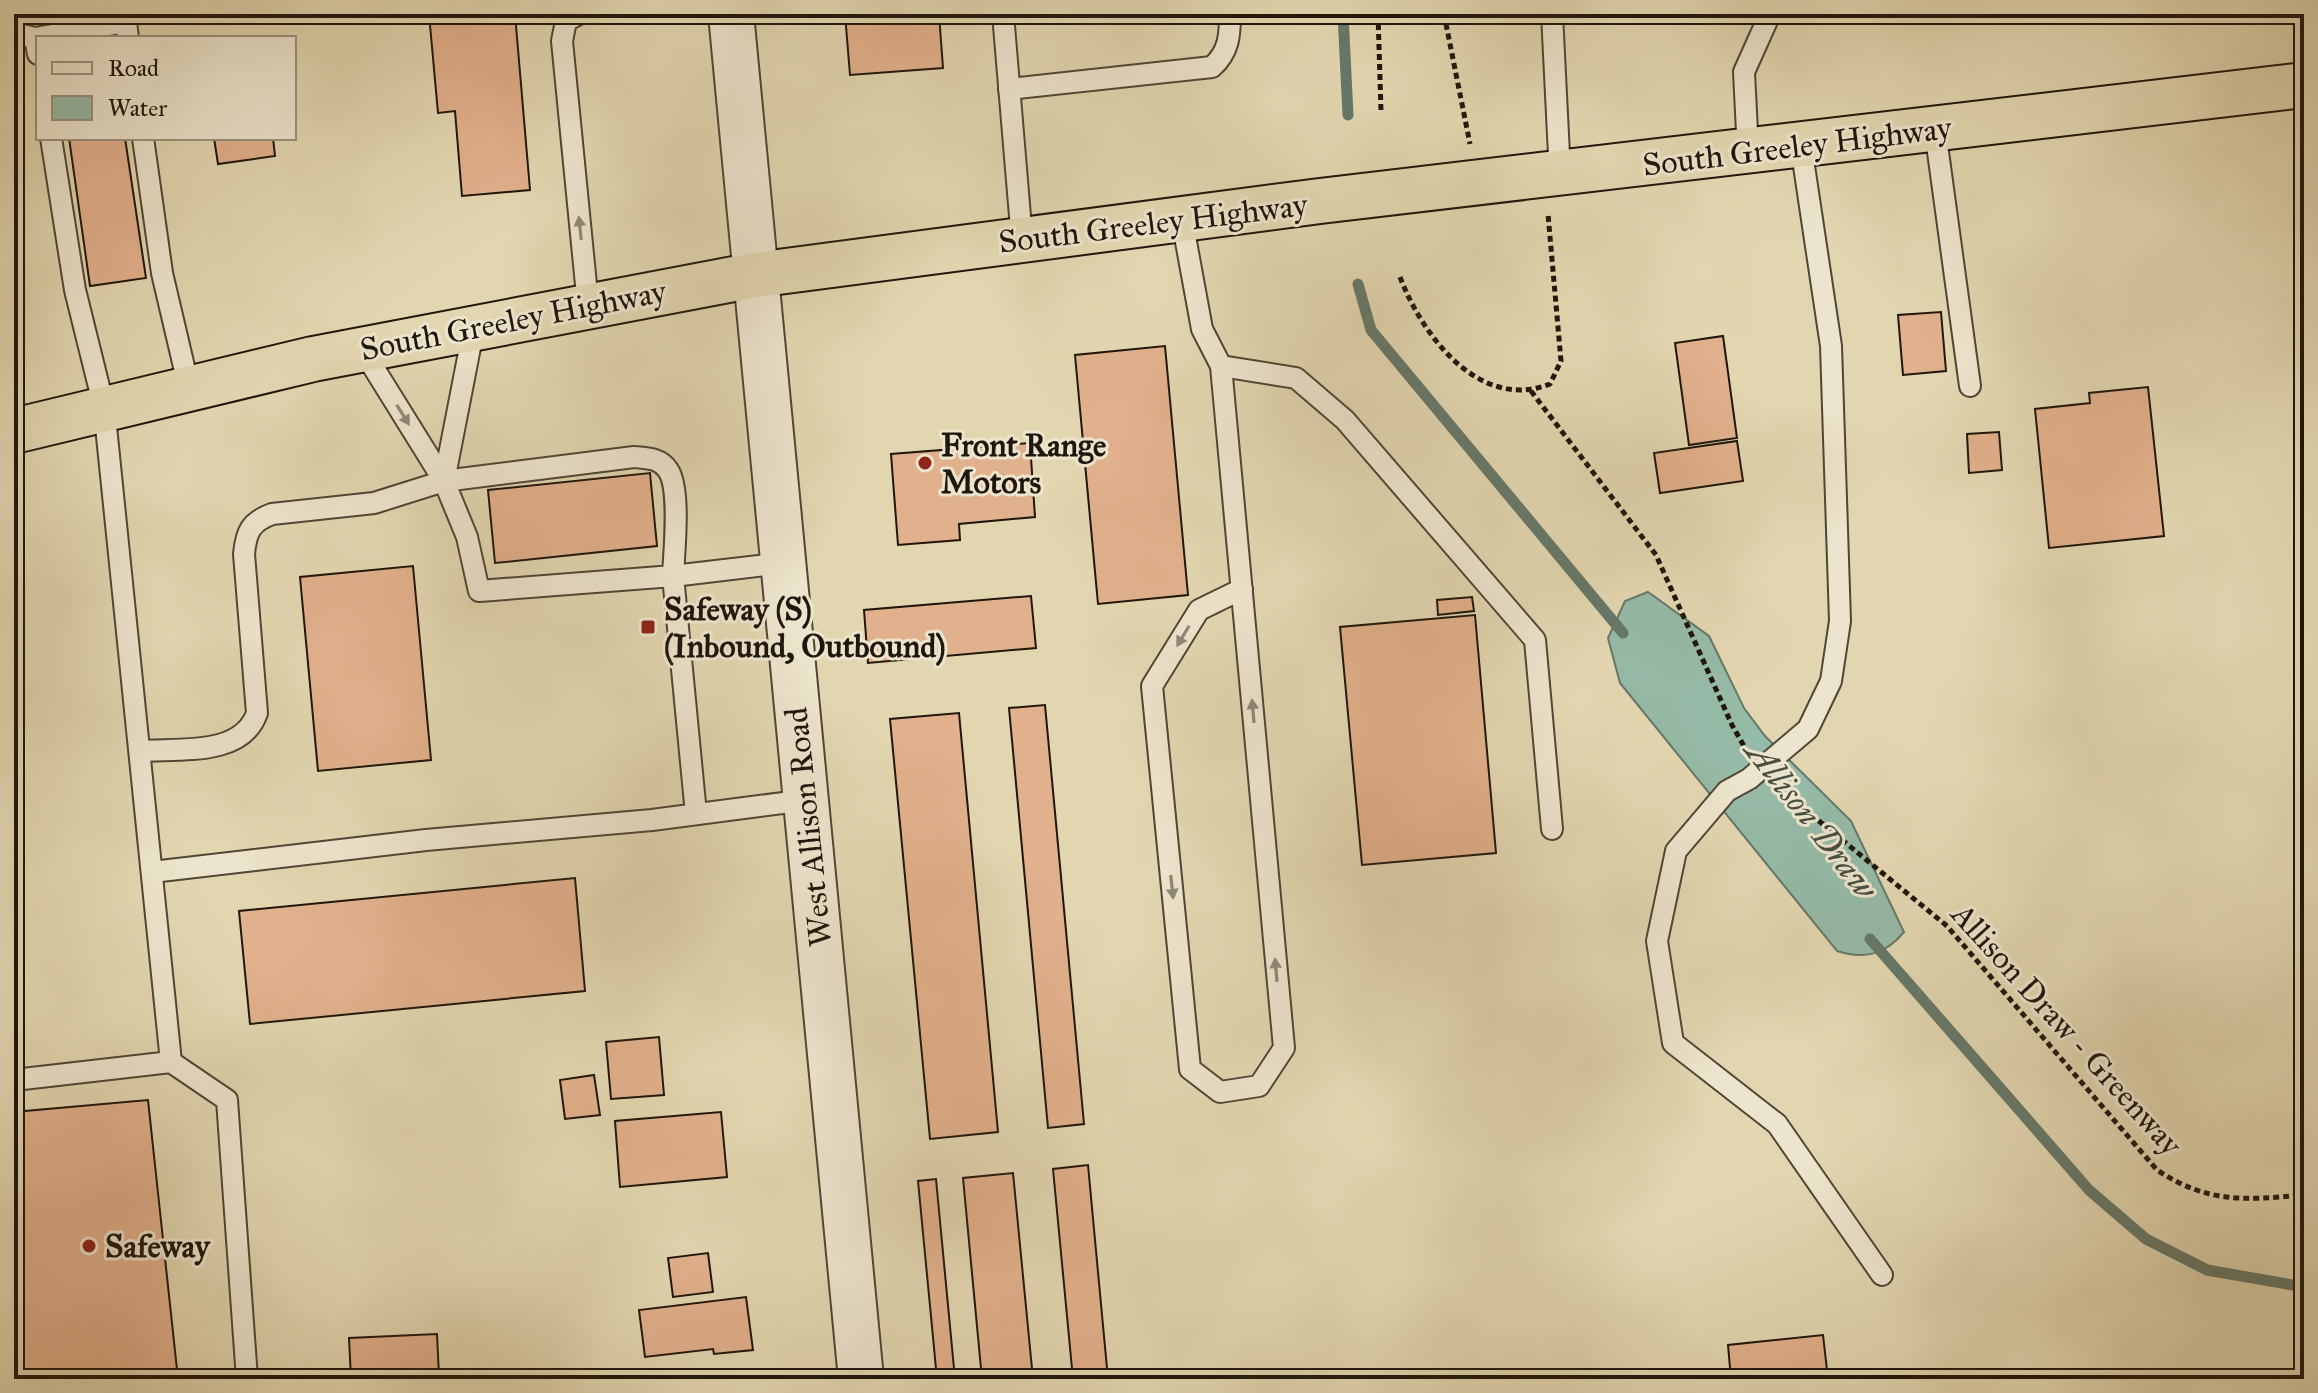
<svg xmlns="http://www.w3.org/2000/svg" width="2318" height="1393" font-family="'IM FELL Great Primer',serif">
<style>
.water{fill:#95baa7;stroke:#667869;stroke-width:2}
.lines{fill:none;stroke-linecap:round;stroke-linejoin:round}
.stream{stroke:#667869;stroke-width:11}
.building{fill:#e1b08c;stroke:#1f160d;stroke-width:2}
.service-casing{stroke:#504636;stroke-width:24}
.tertiary-casing{stroke:#504636;stroke-width:48}
.trunk-casing{stroke:#1f160d;stroke-width:48}
.path{stroke:#1f160d;stroke-width:5;stroke-dasharray:6 4;stroke-linecap:butt}
.service{stroke:#ece4cc;stroke-width:20}
.tertiary{stroke:#ece4cc;stroke-width:44}
.trunk{stroke:#e2d6b0;stroke-width:44}
.oneway{fill:#908776}
.poi-dot{fill:#8f2418;stroke:#ece4cc;stroke-width:3}
.labels{text-anchor:middle;stroke-width:6;stroke-linejoin:round;paint-order:stroke}
.street-label{font-size:32px;fill:#1f160d;stroke:#ece4cc}
.poi-label{font-size:32px;font-weight:bold;fill:#1f160d;stroke:#ece4cc;text-anchor:start}
.water-label{font-size:34px;font-style:italic;fill:#484f43;stroke:#ece4cc}
</style>
<rect width="100%" height="100%" fill="#e2d6b0"/>
<filter id="stains"><feTurbulence type="fractalNoise" baseFrequency=".0025" numOctaves="4"/><feColorMatrix values="0 0 0 0 .2 0 0 0 0 .09 0 0 0 0 .02 0 0 0 .5 -.17"/></filter>
<radialGradient id="worn" r=".72"><stop offset=".6" stop-color="#630" stop-opacity="0"/><stop offset="1" stop-color="#630" stop-opacity=".3"/></radialGradient>
<path class="water" d="M1648,592L1709,636L1744,708L1765,736L1851,821L1904,932C1886,954 1865,960 1837,951L1620,683L1608,638L1625,601Z"/>
<g class="lines">
<g class="stream">
<path d="M1343,14L1348,115"/>
<path d="M1358,284L1371,330L1623,633"/>
<path d="M1870,939L2089,1190L2146,1239L2207,1270L2304,1287"/>
</g>
</g>
<g class="building">
<path d="M429,14H515L530,190L462,196L455,111L438,113Z"/>
<path d="M845,14H939L943,68L850,75Z"/>
<path d="M69,138H125L146,278L90,286Z"/>
<path d="M214,138H273L275,156L218,164Z"/>
<path d="M1941,312L1946,371L1903,375L1898,315Z"/>
<path d="M1723,336L1737,438L1689,445L1675,343Z"/>
<path d="M1165,346L1188,595L1098,604L1075,355Z"/>
<path d="M2148,387L2164,536L2049,548L2035,409L2090,403L2089,393Z"/>
<path d="M1999,432L2002,470L1969,473L1967,434Z"/>
<path d="M1737,441L1743,481L1660,493L1654,453Z"/>
<path d="M1030,443L1035,517L959,524L960,540L898,545L891,454Z"/>
<path d="M650,473L657,546L495,563L488,490Z"/>
<path d="M413,566L431,760L318,771L300,577Z"/>
<path d="M1031,596L1036,648L868,663L864,610Z"/>
<path d="M1472,597L1474,611L1438,615L1437,600Z"/>
<path d="M1475,615L1496,853L1362,865L1340,627Z"/>
<path d="M1045,705L1084,1124L1048,1128L1009,708Z"/>
<path d="M959,713L998,1132L930,1139L890,719Z"/>
<path d="M575,878L585,991L250,1024L239,911Z"/>
<path d="M659,1037L664,1095L611,1099L606,1042Z"/>
<path d="M594,1075L600,1115L565,1119L560,1080Z"/>
<path d="M148,1100L178,1379H14V1112Z"/>
<path d="M721,1112L727,1177L620,1187L615,1121Z"/>
<path d="M1088,1165L1108,1379H1073L1053,1169Z"/>
<path d="M1013,1173L1033,1379H982L963,1178Z"/>
<path d="M936,1179L955,1379H937L918,1181Z"/>
<path d="M708,1253L713,1292L673,1297L668,1258Z"/>
<path d="M746,1297L753,1350L714,1354L713,1349L645,1357L639,1310Z"/>
<path d="M437,1334L439,1376L351,1379L349,1338Z"/>
<path d="M1823,1335L1828,1379H1731L1728,1345Z"/>
</g>
<g class="lines">
<defs>
<g id="service">
<path d="M579,14L566,21L562,41L588,305"/>
<path d="M1003,14L1022,240"/>
<path d="M1552,14L1560,175"/>
<path d="M14,33L35,38"/>
<path d="M38,54L35,38L126,22L128,38"/>
<path d="M1009,89L1212,67C1229,52 1230,35 1230,14"/>
<path d="M1935,130L1970,386"/>
<path d="M143,138L162,273L189,388"/>
<path d="M1801,146L1831,346L1840,621L1831,681L1808,729L1749,779L1727,791L1676,851L1657,941L1673,1043L1777,1124L1882,1275"/>
<path d="M1748,152L1744,72L1770,14"/>
<path d="M1182,220L1202,329L1221,366L1284,1048L1259,1086L1220,1092L1190,1069L1152,686L1199,610L1242,589"/>
<path d="M362,349L444,481L474,327"/>
<path d="M1221,366L1296,378L1345,420L1535,640L1552,829"/>
<path d="M140,751C179,748 242,757 257,713L244,554C246,533 250,522 272,514L374,503L444,481"/>
<path d="M696,814L673,576L479,591L467,537L444,481L634,457C647,458 660,458 668,470C681,489 674,552 673,576L783,563"/>
<path d="M152,872L426,840L652,820L806,800"/>
<path d="M171,1062L227,1100L247,1379"/>
<path d="M14,1080L171,1062L104,407L75,290L51,138"/>
</g>
<path id="tertiary" d="M731,14L861,1379"/>
<path id="trunk" d="M14,431L313,359L755,275L1320,201L2304,85"/>
</defs>
<use href="#service" class="service-casing"/>
<use href="#tertiary" class="tertiary-casing"/>
<use href="#trunk" class="trunk-casing"/>
<g class="path">
<path d="M1378,14L1381,111"/>
<path d="M1444,14L1470,144"/>
<path d="M1400,277C1422,335 1479,412 1550,384L1561,361L1548,214"/>
<path d="M1531,391L1656,555L1732,725L1745,748"/>
<path d="M1780,789L1947,926L2157,1170C2209,1204 2244,1200 2304,1195"/>
</g>
<use href="#service" class="service"/>
<use href="#tertiary" class="tertiary"/>
<use href="#trunk" class="trunk"/>
</g>
<defs><path id="oneway-solid" d="M-6-.8H1V-3.2L6.5 0L1 3.2V.8H-6Z" transform="scale(2)"/></defs>
<g class="oneway">
<use href="#oneway-solid" transform="translate(580 228) rotate(-96)"/>
<use href="#oneway-solid" transform="translate(403 415) rotate(58)"/>
<use href="#oneway-solid" transform="translate(1183 636) rotate(121)"/>
<use href="#oneway-solid" transform="translate(1253 711) rotate(-95)"/>
<use href="#oneway-solid" transform="translate(1172 887) rotate(84)"/>
<use href="#oneway-solid" transform="translate(1276 970) rotate(-95)"/>
</g>
<g class="poi-dot">
<circle cx="925" cy="463" r="8"/>
<rect x="640" y="619" width="16" height="16" rx="4"/>
<circle cx="89" cy="1246" r="8"/>
</g>
<g class="labels">
<g class="street-label">
<text transform="translate(1797 146) rotate(-7)" y="11">South Greeley Highway</text>
<text transform="translate(1153 223) rotate(-7)" y="11">South Greeley Highway</text>
<text transform="translate(513 320) rotate(-11)" y="11">South Greeley Highway</text>
<text transform="translate(808 827) rotate(-96)" y="11">West Allison Road</text>
<text transform="translate(2067 1029) rotate(48)" y="11">Allison Draw - Greenway</text>
</g>
<g class="poi-label">
<text x="941" y="456">Front Range<tspan x="941" dy="37">Motors</tspan></text>
<text x="664" y="620">Safeway (S)<tspan x="664" dy="37">(Inbound, Outbound)</tspan></text>
<text x="105" y="1257">Safeway</text>
</g>
<g class="water-label">
<text transform="translate(1812 819) rotate(52)" y="12">Allison Draw</text>
</g>
</g>
<rect width="2318" height="1393" fill="none" stroke="#e2d6b0" stroke-width="48"/>
<rect x="16" y="16" width="2286" height="1361" fill="none" stroke="#1f160d" stroke-width="4"/>
<rect x="24" y="24" width="2270" height="1345" fill="none" stroke="#1f160d" stroke-width="2"/>
<rect x="36" y="36" width="260" height="104" fill="#ece4cc" stroke="#9a9280" stroke-width="2"/>
<rect x="52" y="62" width="40" height="12" fill="#ece4cc" stroke="#9a9280" stroke-width="2"/>
<text x="108" y="76" font-size="24" fill="#1f160d">Road</text>
<rect x="52" y="96" width="40" height="24" fill="#95baa7" stroke="#9a9280" stroke-width="2"/>
<text x="108" y="116" font-size="24" fill="#1f160d">Water</text>
<rect width="100%" height="100%" filter="url(#stains)"/>
<rect width="100%" height="100%" fill="url(#worn)"/>
</svg>
